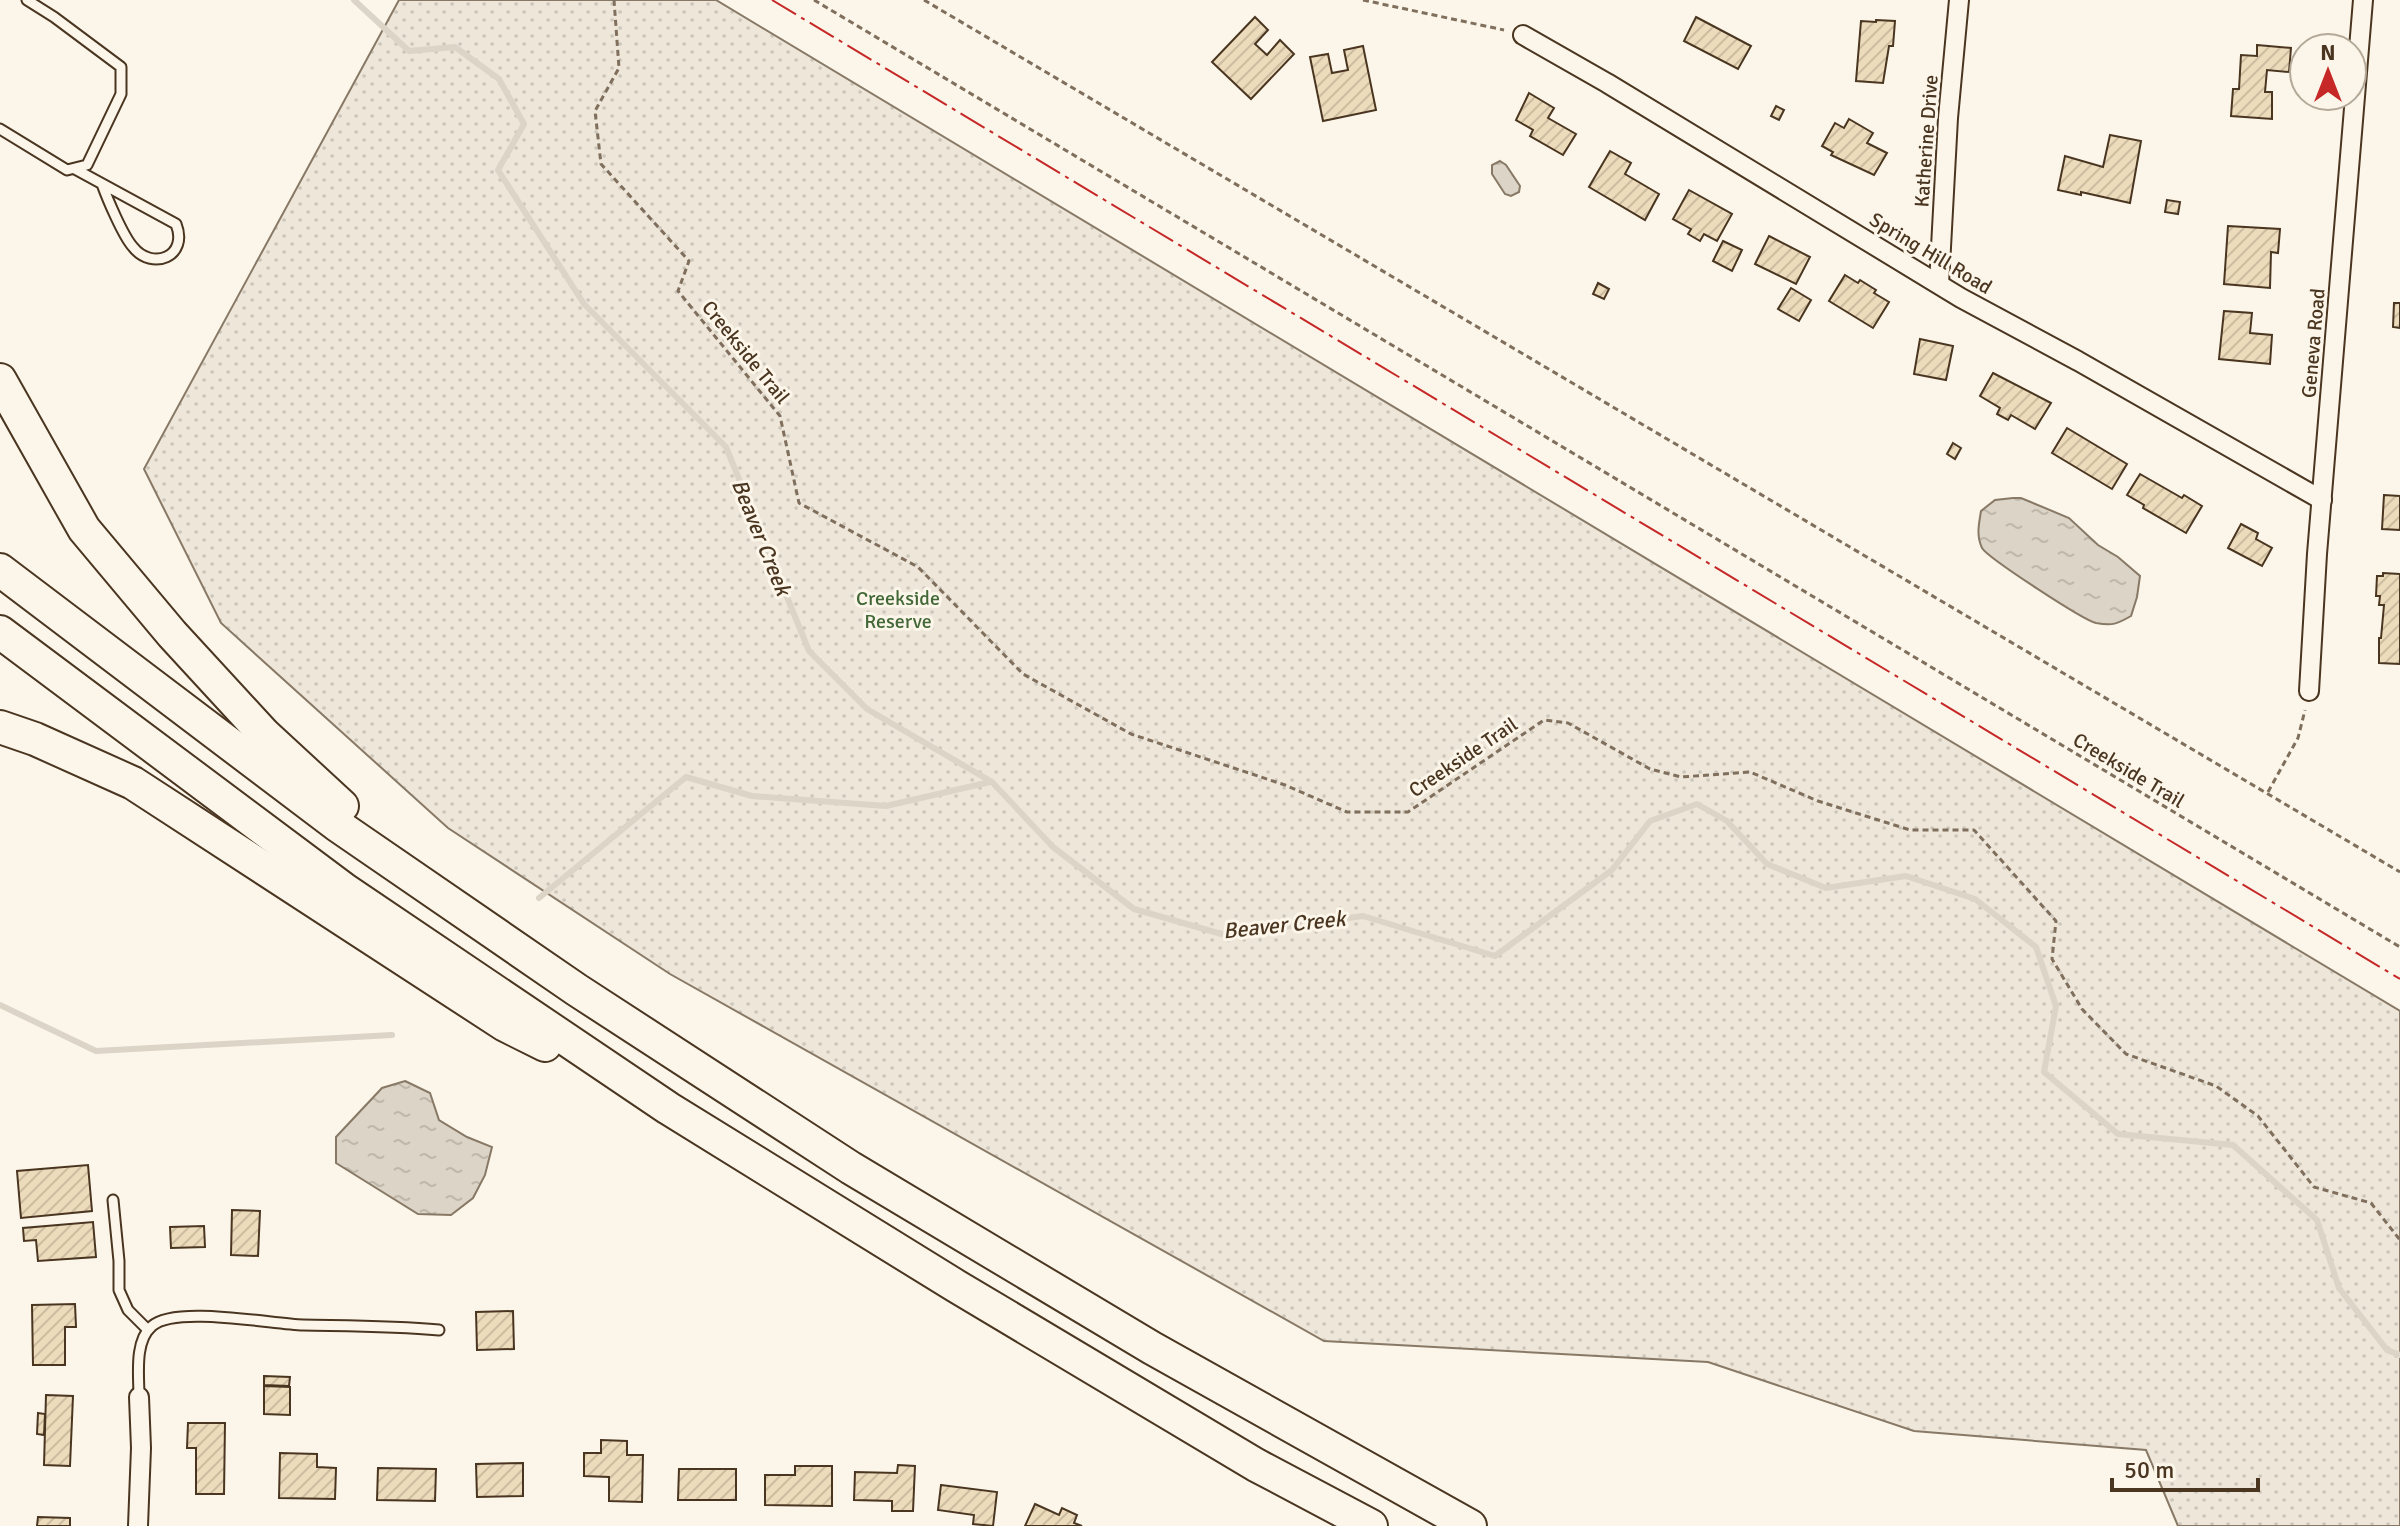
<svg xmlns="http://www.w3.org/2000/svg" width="2400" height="1526" font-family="Signika,sans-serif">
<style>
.grass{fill:url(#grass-dots);stroke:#887966;stroke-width:2}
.water{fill:url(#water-ripples);stroke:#887966;stroke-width:2}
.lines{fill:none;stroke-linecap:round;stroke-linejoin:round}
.stream{stroke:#dcd4c6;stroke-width:6}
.building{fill:url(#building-hatch);stroke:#4a3520;stroke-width:2}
.lane-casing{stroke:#4a3520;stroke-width:13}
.street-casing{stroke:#4a3520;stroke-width:22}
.highway-casing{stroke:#4a3520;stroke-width:36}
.path{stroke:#7f6f5c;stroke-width:3;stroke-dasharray:6 4;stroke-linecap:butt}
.lane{stroke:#fbf6e9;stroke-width:9}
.street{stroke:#fbf6e9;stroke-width:18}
.highway{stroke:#fbf6e9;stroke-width:32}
.power{stroke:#c62828;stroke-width:2;stroke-dasharray:28 6 4 6;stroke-linecap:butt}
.labels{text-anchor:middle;stroke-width:6;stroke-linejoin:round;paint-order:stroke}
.street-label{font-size:20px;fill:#4a3520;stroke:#fbf6e9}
.park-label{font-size:20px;fill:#436837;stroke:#fbf6e9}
.water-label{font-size:22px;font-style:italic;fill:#4a3520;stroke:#fbf6e9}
</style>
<defs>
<pattern id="grass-dots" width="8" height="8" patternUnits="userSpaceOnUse" patternTransform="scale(2)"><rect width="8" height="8" fill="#ede6d9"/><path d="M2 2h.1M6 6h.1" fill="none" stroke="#cdc6ba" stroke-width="1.8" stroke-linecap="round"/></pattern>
<pattern id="water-ripples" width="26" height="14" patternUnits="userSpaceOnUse" patternTransform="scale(2)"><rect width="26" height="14" fill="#dcd4c6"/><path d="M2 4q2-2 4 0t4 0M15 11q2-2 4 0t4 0" fill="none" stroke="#beb7aa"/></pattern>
<pattern id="building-hatch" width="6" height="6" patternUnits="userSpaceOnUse" patternTransform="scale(2)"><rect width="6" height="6" fill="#ecdcbc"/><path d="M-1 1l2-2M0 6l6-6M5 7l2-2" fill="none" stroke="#ccbda1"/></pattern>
</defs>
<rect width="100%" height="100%" fill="#fbf6e9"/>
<path class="grass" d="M399,0H716L2400,1011V1526H2178L2146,1450L1914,1431L1708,1362L1324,1341L670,974L448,828L221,623L144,469Z"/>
<g class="water">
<path d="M1500,161L1506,165L1520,186L1519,192L1511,196L1505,194L1492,174V165Z"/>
<path d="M2013,498H2021L2069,518L2098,545L2118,557L2140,576L2137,597L2131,616C2117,624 2113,626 2096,623C2083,620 1988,558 1982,548C1976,535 1979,524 1981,511L1995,500Z"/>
<path d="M405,1081L430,1093L439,1120L467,1137L492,1147L485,1175L473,1198L451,1215L418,1214L336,1163V1137L382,1088Z"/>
</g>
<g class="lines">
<g class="stream">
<path d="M354,0L409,51L455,47L499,79L524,124L498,170L584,304L726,447L809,651L867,709L992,782L1053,847L1134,909L1225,935L1363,916L1495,956L1612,870L1650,821L1697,804L1727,821L1767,864L1826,888L1906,876L1975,899L2036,947L2056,1006L2044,1072L2118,1134L2233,1145L2317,1220L2339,1288L2387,1350L2400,1355"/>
<path d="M539,898L686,777L752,796L886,806L990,782"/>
<path d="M0,1005L96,1051L392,1035"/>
</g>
</g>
<g class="building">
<path d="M1255,17L1268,30L1255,44L1267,55L1280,40L1294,54L1251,99L1212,62Z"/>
<path d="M1696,17L1751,46L1738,69L1684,41Z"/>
<path d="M1876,20L1895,21L1893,46H1889L1883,83L1856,81L1861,21L1876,22Z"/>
<path d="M2257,45L2291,48L2289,72L2267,70L2265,92H2272V119L2231,116L2233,89H2239L2241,55L2257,56Z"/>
<path d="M1363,46L1376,110L1323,121L1310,57L1328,54L1332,73L1348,70L1344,50Z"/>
<path d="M1529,93L1554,108L1548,118L1576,134L1563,155L1530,136L1533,130L1516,120Z"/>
<path d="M1776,106L1784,110L1779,120L1771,116Z"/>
<path d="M1849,119L1873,133L1867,143L1887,153L1874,175L1831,155L1833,152L1822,146L1835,123L1844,128Z"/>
<path d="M2110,135L2141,141L2130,203L2081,192V195L2058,190L2065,156L2103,167Z"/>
<path d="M1610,151L1631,163L1625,174L1659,194L1645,220L1589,187Z"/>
<path d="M1689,190L1732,214L1717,241L1704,234L1700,241L1688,234L1691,229L1673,219Z"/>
<path d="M2167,200L2180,202L2178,214L2165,212Z"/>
<path d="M2228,226L2280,229L2278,253L2271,252L2270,288L2224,284Z"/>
<path d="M1769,236L1810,257L1796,284L1755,264Z"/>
<path d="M1723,241L1742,250L1732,271L1713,261Z"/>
<path d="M1845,275L1858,283L1860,280L1876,290L1874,293L1889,302L1873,328L1829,301Z"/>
<path d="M1598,283L1609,289L1604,299L1593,294Z"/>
<path d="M1791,288L1811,300L1799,321L1778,309Z"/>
<path d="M2394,303H2400V328L2393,327Z"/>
<path d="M2224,311L2252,313L2250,333L2272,335L2270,364L2219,359Z"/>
<path d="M1920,339L1953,346L1946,380L1914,374Z"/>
<path d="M1993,373L2051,403L2035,429L2011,415L2008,420L1997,414L2000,408L1980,396Z"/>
<path d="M2067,428L2127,464L2112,489L2052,453Z"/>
<path d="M1953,443L1961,448L1955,459L1947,454Z"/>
<path d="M2140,474L2182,498L2184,495L2202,506L2186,533L2143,508L2144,505L2127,495Z"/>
<path d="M2384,495L2400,496V530L2382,529Z"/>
<path d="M2241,524L2258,533L2256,539L2272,548L2262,566L2228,548Z"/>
<path d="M2383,573L2400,574V664L2379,663V638H2381L2384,605H2379L2380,596H2376L2377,576H2383Z"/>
<path d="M88,1165L92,1211L21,1218L17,1171Z"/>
<path d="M232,1210L260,1211L258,1256L231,1255Z"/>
<path d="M93,1222L96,1257L38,1261L36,1240L24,1241L23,1228Z"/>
<path d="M204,1226L205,1247L171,1248L170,1227Z"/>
<path d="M75,1304L76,1327H65V1365H33L32,1305Z"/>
<path d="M513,1311L514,1349L477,1350L476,1312Z"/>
<path d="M264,1376L290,1377L289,1386L264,1385Z"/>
<path d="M264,1386L290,1387V1415L264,1414Z"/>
<path d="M46,1395L73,1396L70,1466L44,1465Z"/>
<path d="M38,1413L45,1414L44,1435L37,1434Z"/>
<path d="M188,1423H225L224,1494H196V1448H187Z"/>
<path d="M601,1440L627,1441V1455H643L642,1502L609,1501V1477L584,1476V1453H601Z"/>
<path d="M280,1453L317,1454V1467L336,1468L335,1499L279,1498Z"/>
<path d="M523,1463V1496L477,1497L476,1464Z"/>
<path d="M898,1465L915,1466L913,1511H892V1501L854,1500L855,1472L897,1473Z"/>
<path d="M795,1466H832V1506L765,1505V1475H795Z"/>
<path d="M378,1468L436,1469L435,1501L377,1500Z"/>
<path d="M679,1469H736V1500H678Z"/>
<path d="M941,1485L997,1492L993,1526L973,1524L974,1515L938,1510Z"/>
<path d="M1035,1504L1059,1515L1062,1508L1077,1515L1074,1523L1082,1526H1025Z"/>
<path d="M38,1517L70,1518V1526H37Z"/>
</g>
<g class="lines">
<defs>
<g id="lane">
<path d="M0,129L67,170L87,165L121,94V67L54,17L27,0"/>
<path d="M75,169L176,224C189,257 152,271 133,247C123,236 107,198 102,184"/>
<path d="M113,1200L119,1261V1290L128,1310L148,1330"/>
<path d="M139,1397C139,1376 134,1341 152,1326C175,1305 271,1324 303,1325C349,1326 394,1326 439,1330"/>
</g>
<g id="street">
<path d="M1523,35L1607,83L1961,298L2078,361L2322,500"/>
<path d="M1939,284L1948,118L1959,0"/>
<path d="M2309,691L2317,554L2363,0"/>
<path d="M138,1526L141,1448L139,1397"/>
</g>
<g id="highway">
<path d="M0,380L84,529L172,634L264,734L342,806"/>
<path d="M0,570L337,825L577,990L851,1168L1152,1348L1470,1526"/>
<path d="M0,632L345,890L668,1108L956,1286L1256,1465L1371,1526"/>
<path d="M0,727L35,739L133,783L505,1025L545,1045"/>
</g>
</defs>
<use href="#lane" class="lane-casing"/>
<use href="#street" class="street-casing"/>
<use href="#highway" class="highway-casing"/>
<g class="path">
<path d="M614,0L619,68L595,111L601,164L689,261L678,291L780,416L799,503L918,567L1023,674L1131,734L1285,785L1347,812H1408L1544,720L1568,723L1650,769L1681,777L1750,772L1818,801L1910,830H1974L2056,921L2052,959L2082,1009L2126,1054L2216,1086L2258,1116L2314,1187L2371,1203L2400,1240"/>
<path d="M814,0L2400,947"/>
<path d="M924,0L2400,872"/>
<path d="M1363,0L1504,30"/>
<path d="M2268,792L2298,738L2305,710"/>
</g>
<use href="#lane" class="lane"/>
<use href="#street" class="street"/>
<use href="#highway" class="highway"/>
<path class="power" d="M772,0L2400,979"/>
</g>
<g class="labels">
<g class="street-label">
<text transform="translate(1926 141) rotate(-86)" y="7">Katherine Drive</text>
<text transform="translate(1931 253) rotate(31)" y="7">Spring Hill Road</text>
<text transform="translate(2313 343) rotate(-85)" y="7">Geneva Road</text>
<text transform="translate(746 352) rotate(51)" y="7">Creekside Trail</text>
<text transform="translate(1463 757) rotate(-34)" y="7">Creekside Trail</text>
<text transform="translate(2129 770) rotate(31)" y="7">Creekside Trail</text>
</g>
<g class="park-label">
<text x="898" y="605">Creekside<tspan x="898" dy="23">Reserve</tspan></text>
</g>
<g class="water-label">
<text transform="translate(762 537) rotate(68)" y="8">Beaver Creek</text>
<text transform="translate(1284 924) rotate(-6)" y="8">Beaver Creek</text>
</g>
</g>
<g transform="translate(2328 72)"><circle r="38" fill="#fbf6e9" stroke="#b4a999" stroke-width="2"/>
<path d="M0-6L14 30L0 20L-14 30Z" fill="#c62828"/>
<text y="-12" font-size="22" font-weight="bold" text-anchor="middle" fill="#4a3520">N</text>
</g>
<path d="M2112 1478v12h146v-12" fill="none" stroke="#4a3520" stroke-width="4"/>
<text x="2124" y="1478" font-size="24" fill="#4a3520" stroke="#fbf6e9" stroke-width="6" paint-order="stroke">50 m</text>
</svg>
